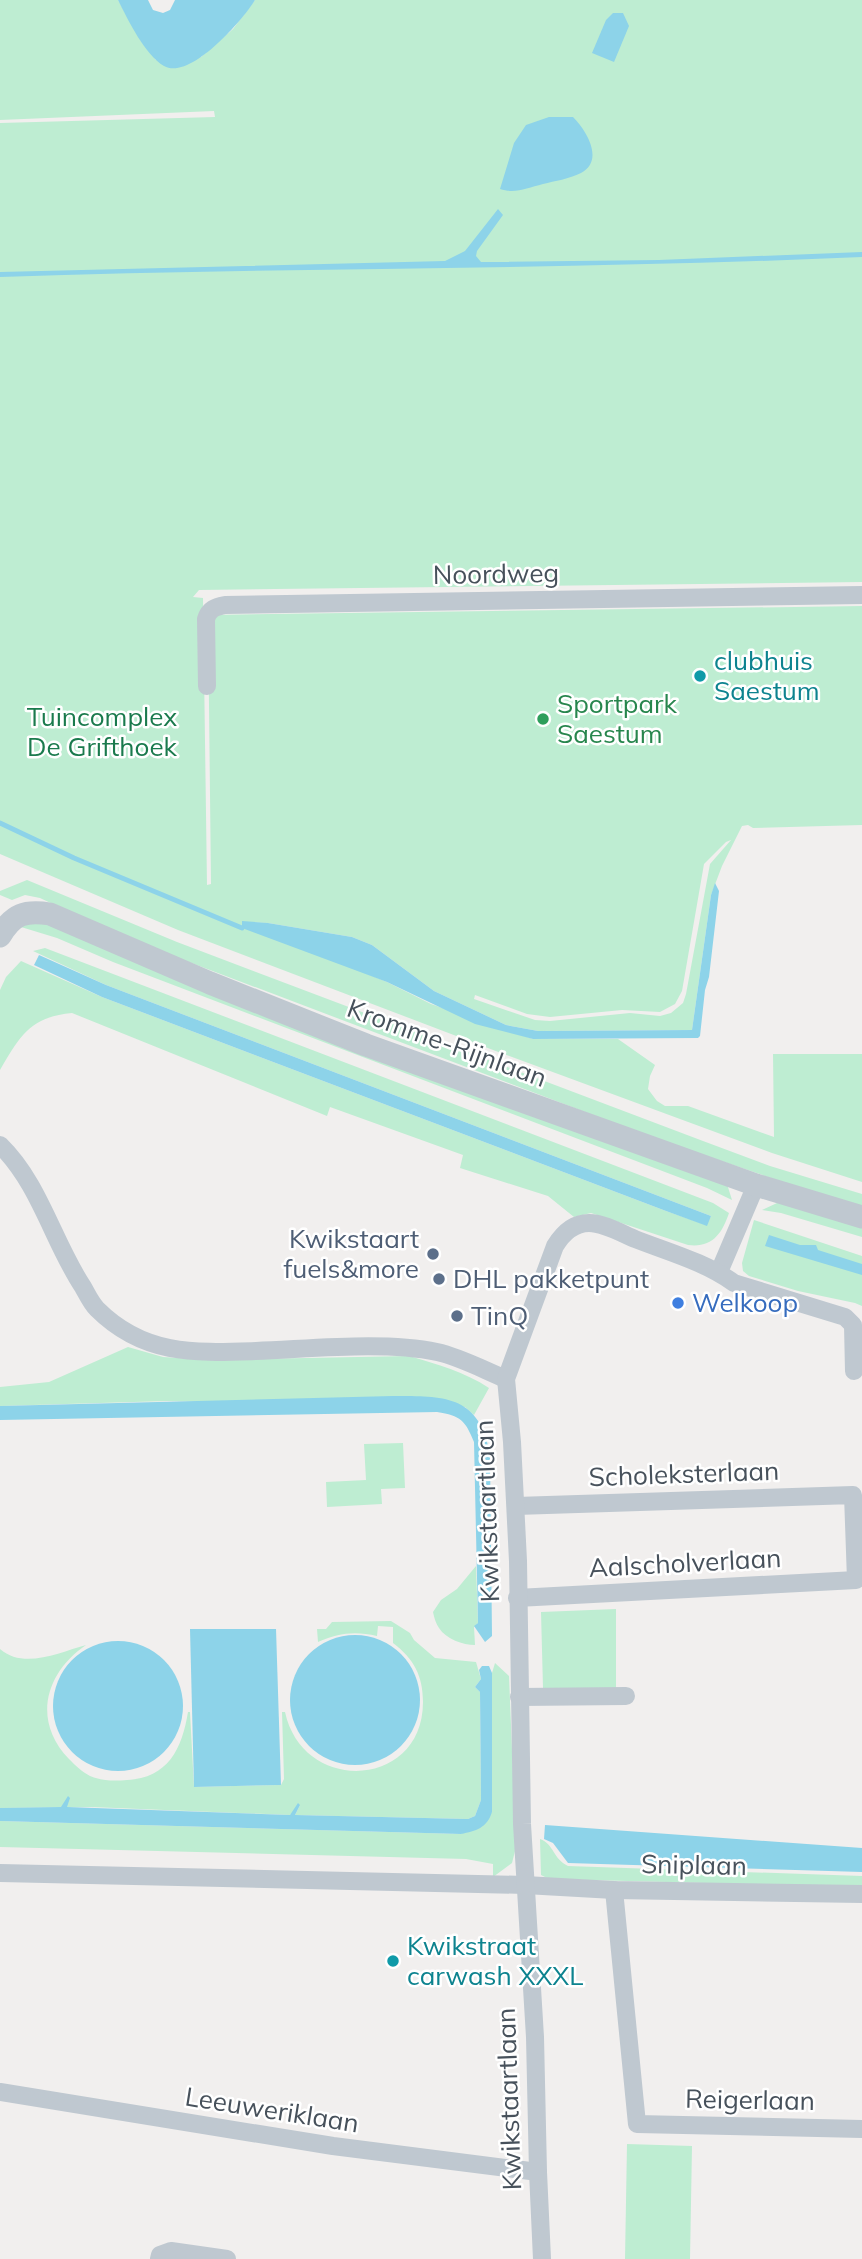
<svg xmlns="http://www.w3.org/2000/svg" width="862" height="2259" font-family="Mulish,sans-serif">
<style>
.green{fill:#beedd2;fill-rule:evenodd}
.water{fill:#8dd3e9}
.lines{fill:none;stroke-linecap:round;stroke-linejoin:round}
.stream{stroke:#8dd3e9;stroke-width:5}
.minor{stroke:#bfc8d0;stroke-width:18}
.tertiary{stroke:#bfc8d0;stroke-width:23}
.culture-dot{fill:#0f9aa8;stroke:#fff;stroke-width:2.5}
.leisure-dot{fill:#2e9e5b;stroke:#fff;stroke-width:2.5}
.service-dot{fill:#5c6f8a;stroke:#fff;stroke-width:2.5}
.shop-dot{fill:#3f7fe0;stroke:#fff;stroke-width:2.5}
.labels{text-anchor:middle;stroke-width:5;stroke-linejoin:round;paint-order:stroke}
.street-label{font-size:26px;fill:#47515b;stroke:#fff}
.culture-label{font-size:26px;fill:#0d838f;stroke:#fff;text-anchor:start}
.leisure-label{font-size:26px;fill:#27864d;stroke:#fff;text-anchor:start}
.park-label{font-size:26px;fill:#1a7a4d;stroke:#fff}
.service-label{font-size:26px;fill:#4e5e75;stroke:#fff;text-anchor:start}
.shop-label{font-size:26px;fill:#366cbe;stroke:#fff;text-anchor:start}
</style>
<rect width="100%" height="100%" fill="#f1efee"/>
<g class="green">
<path d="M0,0H118L141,41L156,60L201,57L233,29L255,0H862V582L199,590L193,597L203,598L207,885L211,884L208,615L862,606V825L753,828L748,825L742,826L722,866L711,895L692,1030L538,1031L506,1025L434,991L372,945L352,937L268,923L242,922L387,982L431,1004L533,1039H618L655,1065L650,1076L648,1089L657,1101L665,1106H688L774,1137L773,1054H862V1182L772,1153L501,1053L178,930L0,854V123L215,117L214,111L0,120ZM731,840L710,864L686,994L683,1003L671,1013L660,1016L630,1013L550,1021L535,1020L474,999L475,995L527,1014L550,1017L622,1010L660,1012L675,1004L682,991L704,864L726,842Z"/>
<path d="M27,880L177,942L703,1141L770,1166L862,1194V1209L651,1137L123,937L40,898L25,895L12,900L0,895V891Z"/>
<path d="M42,922L727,1184L732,1200L707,1188L113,962L57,938L21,927V925Z"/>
<path d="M45,948L713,1203L729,1213C722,1234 712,1248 688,1245L591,1213L574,1217L548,1196L460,1168L463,1155L330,1107L327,1116L72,1013C30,1017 20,1036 0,1070V990L6,977L21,961L102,997L666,1211L706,1225L711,1216L106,985L33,951Z"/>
<path d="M778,1200L862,1226V1237L781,1213L762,1210L777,1203Z"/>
<path d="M754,1220L862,1256V1306L855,1303L798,1291L749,1276L743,1271L742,1263Z"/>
<path d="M128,1347L163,1357L209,1360L409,1356C437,1364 465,1372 489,1388L474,1415L465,1407L167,1401L0,1406V1387L49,1382Z"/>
<path d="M403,1443L405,1488L381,1489L382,1504L327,1507L326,1482L366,1480L364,1444Z"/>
<path d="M476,1566L478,1623L474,1627L475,1645C463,1645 446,1639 439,1628C436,1624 434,1617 433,1612L441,1600L457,1589Z"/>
<path d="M616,1609V1688H543L541,1612Z"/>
<path d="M391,1621L410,1633L414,1640L435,1658L476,1662L481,1679L475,1687L480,1692L481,1800L475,1816L468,1819L295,1815L300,1805L290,1815L91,1807L0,1808V1649C24,1670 60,1652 86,1645C45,1673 32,1721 69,1759C75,1765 82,1772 90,1776C102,1781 114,1781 127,1780C168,1778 182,1749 188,1712H190L194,1787L281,1785L284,1779L282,1712H285C303,1795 423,1789 423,1702C423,1676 414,1659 393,1643V1627L378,1626L377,1636C355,1631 338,1633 318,1642L317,1629H326L332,1622Z"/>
<path d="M495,1663L509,1676L516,1847L512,1863L493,1877V1864L466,1859L0,1847V1821L461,1834L492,1812V1673Z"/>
<path d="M540,1839C554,1844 553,1859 568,1866L862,1876V1887L549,1879L541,1875Z"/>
<path d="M627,2144L692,2146L690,2259H625Z"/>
</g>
<g class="water">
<path d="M118,0H148L153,10L163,13L170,10L175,0H255C243,20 190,81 164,66C145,55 128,20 118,0Z"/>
<path d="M613,13H623L629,26L614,62L592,53L606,20Z"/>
<path d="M549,117H573C586,130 605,160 581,173C569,179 555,181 543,184C527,188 515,194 500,189L514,143L526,125Z"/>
<path d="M498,209L503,215L477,251L476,256L481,262L659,260L862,252V257C575,270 287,267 0,277V272L445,261L465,251Z"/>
<path d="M715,883L719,891L709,977L705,990L700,1036L698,1038L533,1039L475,1024L387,982L242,928V921L268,923L352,937L372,945L434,991L506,1025L538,1031L692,1030L711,895Z"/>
<path d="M39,955L106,985L711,1216L707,1226L666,1211L102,997L34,965Z"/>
<path d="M769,1235L800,1245H816L818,1250L862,1264V1275L765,1246Z"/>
<path d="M393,1396C445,1396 479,1395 490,1454L492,1636L485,1642L474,1626L478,1623L474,1442C465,1420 461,1416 437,1412L0,1420V1406Z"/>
<path d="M190,1629H276L281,1785L194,1787Z"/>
<circle cx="355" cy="1700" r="65"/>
<circle cx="118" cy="1706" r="65"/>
<path d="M482,1666H489L492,1673V1812C487,1828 476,1831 461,1834L0,1821V1808L61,1807L68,1796L70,1798L67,1807L290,1815L298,1803L300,1805L295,1815L468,1819L475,1816L481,1800L480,1692L475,1687L481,1679L479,1670Z"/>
<path d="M545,1825L862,1848V1872L568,1863L553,1843L544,1839Z"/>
</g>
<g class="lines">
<path class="stream" d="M0,823L74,858L242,928"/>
<g class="minor">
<path d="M207,686L206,619C209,609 215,607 225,605L862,595"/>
<path d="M0,1145C40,1184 53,1242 83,1287C87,1294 91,1303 97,1309C144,1356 196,1353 256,1351C311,1349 384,1341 437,1352C460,1357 484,1370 506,1379"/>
<path d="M719,1272L756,1185"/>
<path d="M516,1506L853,1495L856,1580L517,1598"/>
<path d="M519,1697L626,1696"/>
<path d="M0,1873L525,1885L614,1890L862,1894"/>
<path d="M614,1890L637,2124L862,2129"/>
<path d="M0,2092L333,2146L538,2172"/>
<path d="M159,2259L160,2255L171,2251L227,2259"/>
<path d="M542,2259L538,2172L535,2037L522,1824L518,1561L512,1442L506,1379L555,1246C563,1233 573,1223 589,1223C604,1223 621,1233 635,1239C668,1252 705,1262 734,1283L845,1317L853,1325L854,1371"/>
</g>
<path class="tertiary" d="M0,936C13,914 25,910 50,914L210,983L366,1045L756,1185L862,1217"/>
</g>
<g class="culture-dot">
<circle cx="700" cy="676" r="7"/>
<circle cx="393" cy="1961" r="7"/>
</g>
<circle class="leisure-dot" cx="543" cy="719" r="7"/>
<g class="service-dot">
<circle cx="433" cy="1254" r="7"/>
<circle cx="439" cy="1279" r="7"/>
<circle cx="457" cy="1316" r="7"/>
</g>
<circle class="shop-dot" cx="678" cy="1303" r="7"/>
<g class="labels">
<g class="street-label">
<text transform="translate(496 574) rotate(-1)" y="9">Noordweg</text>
<text transform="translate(447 1043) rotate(20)" y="9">Kromme-Rijnlaan</text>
<text transform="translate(684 1474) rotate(-2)" y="9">Scholeksterlaan</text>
<text transform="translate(487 1511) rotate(-92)" y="9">Kwikstaartlaan</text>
<text transform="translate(685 1563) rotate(-3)" y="9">Aalscholverlaan</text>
<text transform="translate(694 1865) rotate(1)" y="9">Sniplaan</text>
<text transform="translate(509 2099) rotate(-92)" y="9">Kwikstaartlaan</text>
<text transform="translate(750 2100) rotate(1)" y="9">Reigerlaan</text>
<text transform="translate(272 2110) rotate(9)" y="9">Leeuweriklaan</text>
</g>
<g class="culture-label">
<text x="714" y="670">clubhuis<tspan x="714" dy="30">Saestum</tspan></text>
<text x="407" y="1955">Kwikstraat<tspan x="407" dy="30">carwash XXXL</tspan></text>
</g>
<g class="leisure-label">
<text x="557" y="713">Sportpark<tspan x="557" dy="30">Saestum</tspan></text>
</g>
<g class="park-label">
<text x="102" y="726">Tuincomplex<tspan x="102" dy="30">De Grifthoek</tspan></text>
</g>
<g class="service-label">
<text x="419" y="1248" text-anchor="end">Kwikstaart<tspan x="419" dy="30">fuels&amp;more</tspan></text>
<text x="453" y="1288">DHL pakketpunt</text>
<text x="471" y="1325">TinQ</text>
</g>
<g class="shop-label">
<text x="692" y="1312">Welkoop</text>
</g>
</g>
</svg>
